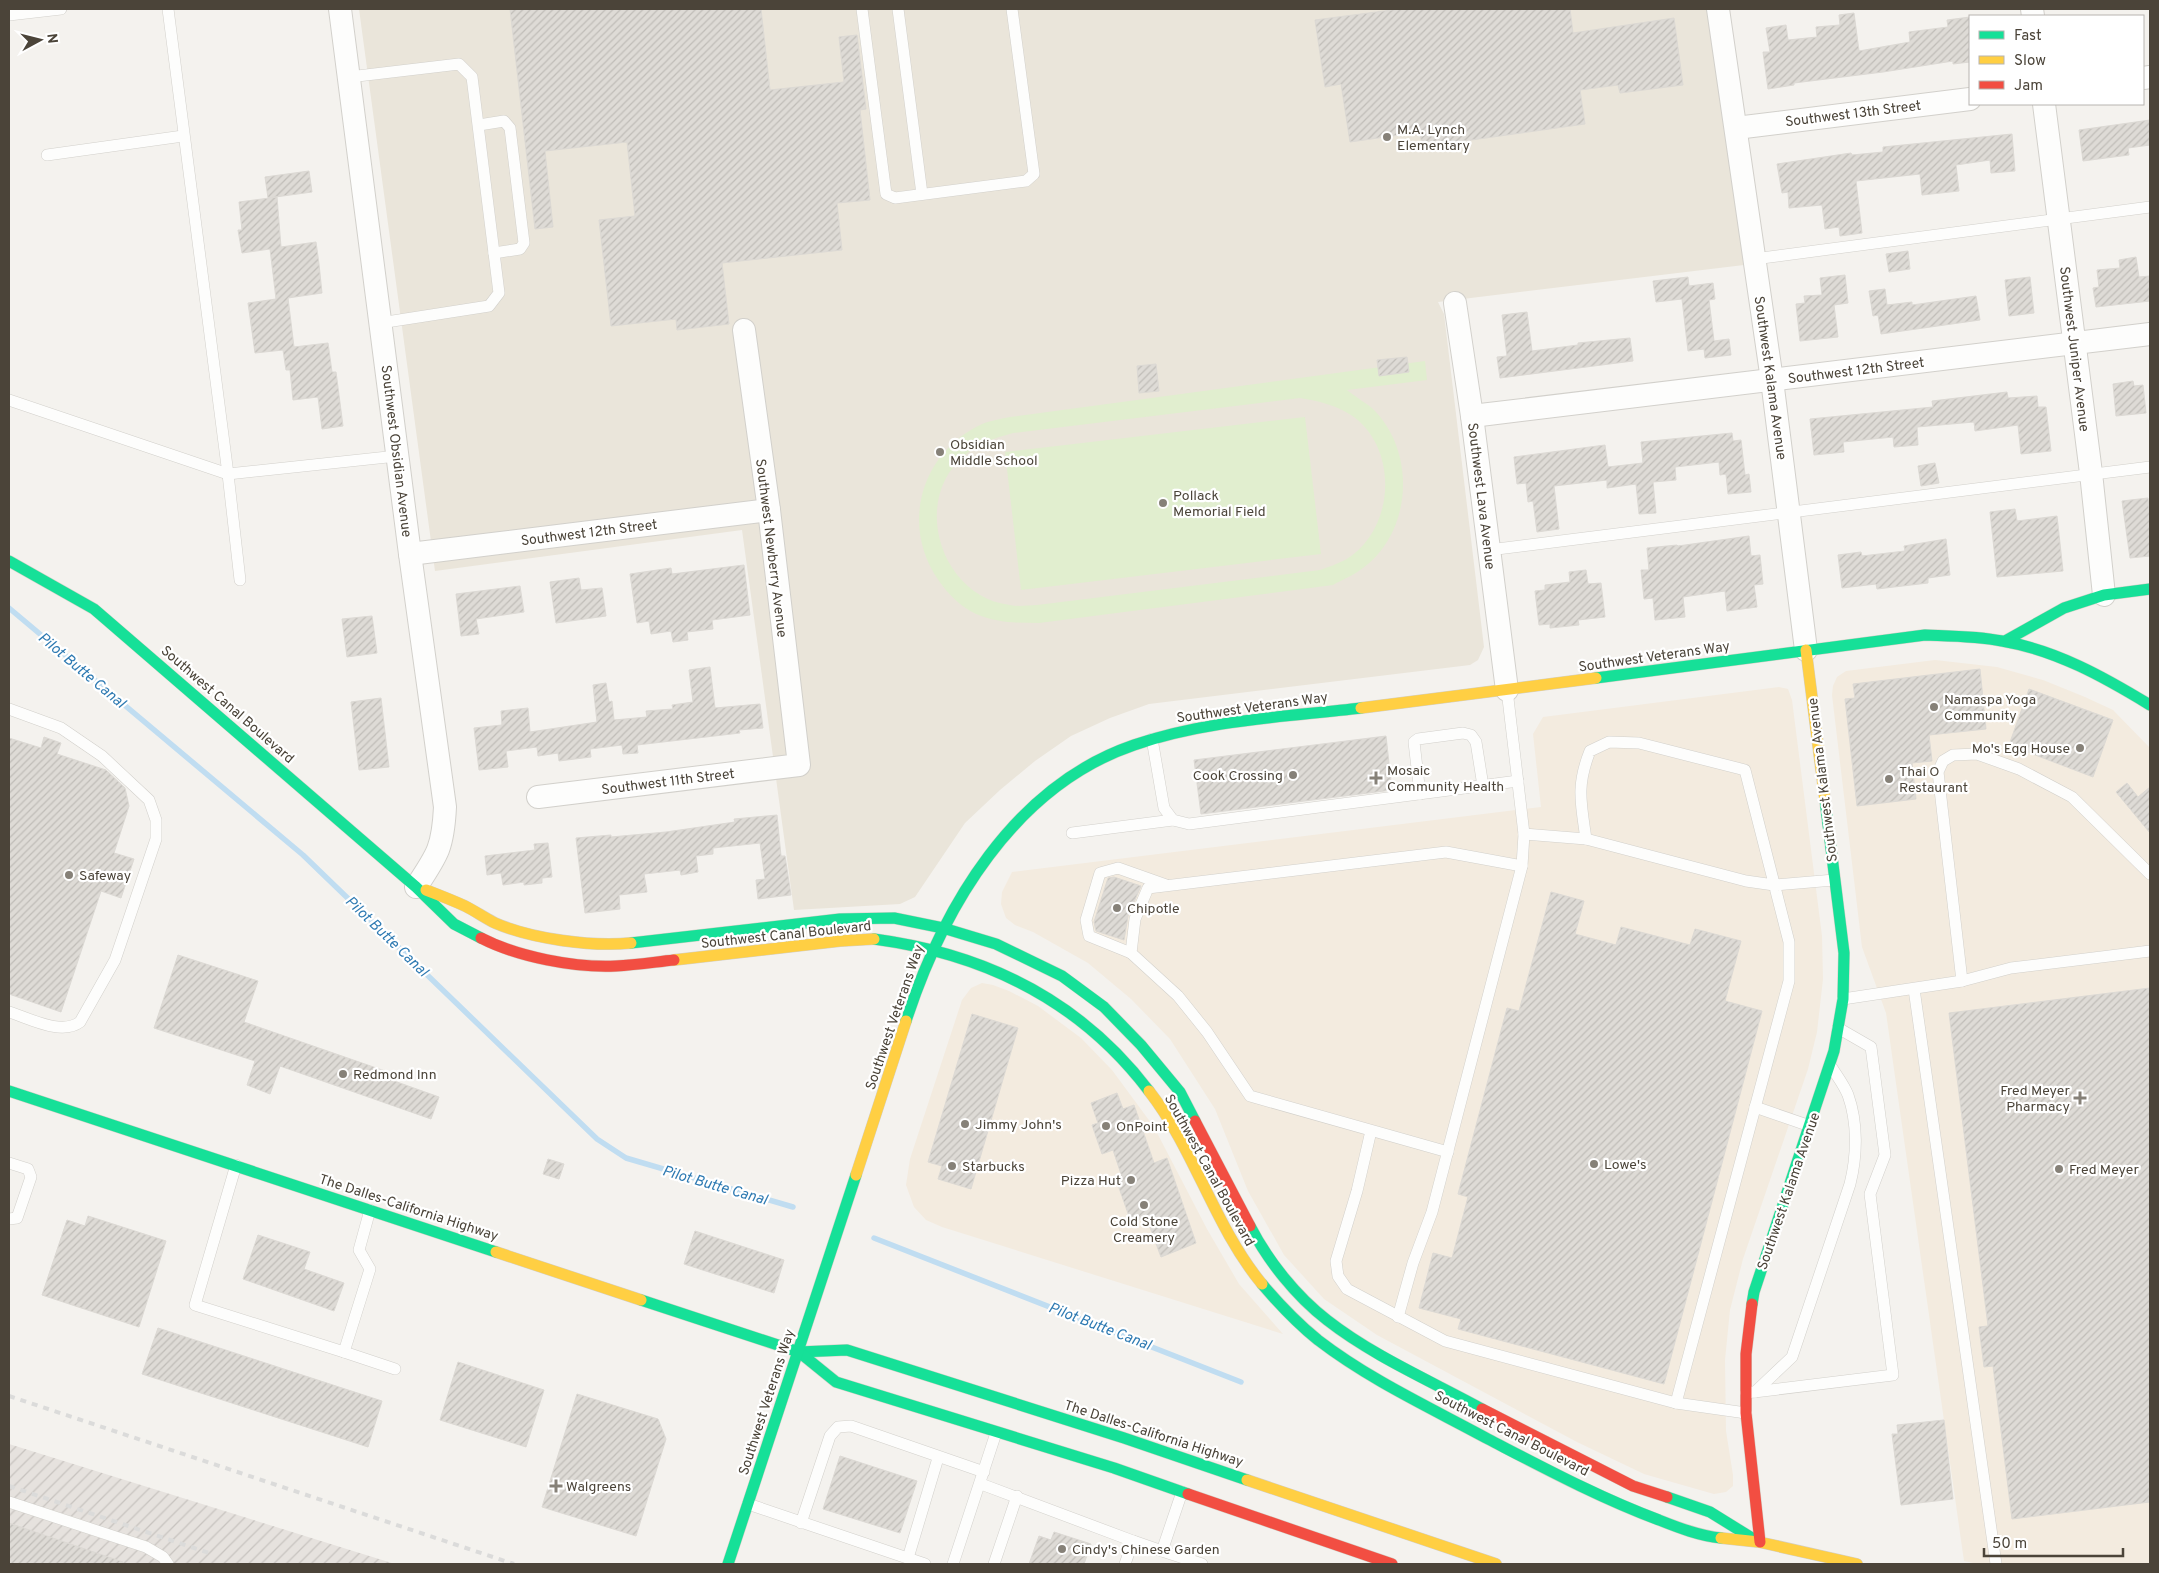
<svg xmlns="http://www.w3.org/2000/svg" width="2159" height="1573" font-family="Overpass,sans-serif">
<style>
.commercial{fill:#f3ebdf}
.industrial{fill:url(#industrial-furrows)}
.education{fill:#eae5da}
.park{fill:#e1eecf;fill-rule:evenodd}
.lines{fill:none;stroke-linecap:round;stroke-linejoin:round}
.stream{stroke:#c0ddf1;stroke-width:5.5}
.building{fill:url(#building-hatch);stroke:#dcd9d4}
.lane-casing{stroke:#d2d0cb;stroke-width:12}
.street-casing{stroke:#d2d0cb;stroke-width:24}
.fast-casing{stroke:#d3cfc5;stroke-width:12}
.slow-casing{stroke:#d3cfc5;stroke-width:12}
.jam-casing{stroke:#d3cfc5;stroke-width:12}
.lane{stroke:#fdfdfc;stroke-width:11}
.street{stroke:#fdfdfc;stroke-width:22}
.fast{stroke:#16e098;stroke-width:11}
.slow{stroke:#ffcf43;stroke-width:11}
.jam{stroke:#f24e42;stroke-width:11}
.rail{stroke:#dbdbda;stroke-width:4;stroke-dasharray:6 6;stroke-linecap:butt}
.poi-dot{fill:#868178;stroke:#fff;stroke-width:2}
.labels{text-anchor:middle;stroke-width:4.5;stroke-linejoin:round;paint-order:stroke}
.street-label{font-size:14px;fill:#4b4439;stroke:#fff}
.poi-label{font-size:14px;fill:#4b4439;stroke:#fff;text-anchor:start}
.water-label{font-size:15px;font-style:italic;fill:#2e7ab2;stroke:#fff}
</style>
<defs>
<pattern id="industrial-furrows" width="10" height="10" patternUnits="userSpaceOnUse" patternTransform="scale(1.25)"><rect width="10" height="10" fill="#e6e2de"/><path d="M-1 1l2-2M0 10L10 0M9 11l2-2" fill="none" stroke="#c7c3bf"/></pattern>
<pattern id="building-hatch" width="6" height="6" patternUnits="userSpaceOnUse" patternTransform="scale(1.25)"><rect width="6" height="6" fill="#dedbd6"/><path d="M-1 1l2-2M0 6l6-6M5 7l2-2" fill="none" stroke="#c0bdb8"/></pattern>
</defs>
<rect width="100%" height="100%" fill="#f4f2ee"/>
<g class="commercial">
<path d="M1935,660L1997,667L2043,680L2085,697L2113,710L2150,748V1564H1978L1964,1561L1886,1013L1862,947L1832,695L1833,686L1837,677L1846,671Z"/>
<path d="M1779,687L1788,689L1792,700L1822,936L1823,979L1817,1032L1808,1069L1743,1259L1730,1310L1725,1360L1726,1431L1733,1475V1486L1726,1492L1714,1494L1644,1474L1577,1442L1377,1335L1324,1299L1284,1255L1248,1191L1215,1109L1170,1039L1131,999L1088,963L1033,932L1015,925L1006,918L1001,904L1002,892L1012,872L1541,807L1533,734L1543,717Z"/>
<path d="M982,983L993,985L1009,991L1038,1006L1081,1038L1112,1070L1154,1127L1207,1229L1239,1284L1283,1334L942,1227L926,1220L914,1207L906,1185L910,1159L962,1000L971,988Z"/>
</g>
<path class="industrial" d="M9,1444L395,1564H9Z"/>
<path class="education" d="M359,9H1711L1744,265L1438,302L1444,314L1484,647L1478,660L1470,665L1149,704L1110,718L1071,736L1035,761L1000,790L965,823L915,897L900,904L794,910L742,530L435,571Z"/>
<g class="park">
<path d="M1425,361L1427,380L1347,390C1355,397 1367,403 1375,411C1416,454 1412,532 1363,568C1354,575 1342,580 1333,585L1039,623C1017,623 997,623 976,614C961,607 948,594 939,581C901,528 919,456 978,426C987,421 1000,419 1010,417ZM1300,398C1319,401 1335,405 1351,415C1400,448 1395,531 1345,560C1337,564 1328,567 1320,570L1037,605C1028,605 1019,607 1010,605C941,597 910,500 965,455C979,443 995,438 1013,433Z"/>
<path d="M1305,417L1321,554L1021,590L1005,452Z"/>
</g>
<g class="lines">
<g class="stream">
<path d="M9,608L303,855L597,1139L626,1158L793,1207"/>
<path d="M874,1238L1241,1382"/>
</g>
</g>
<g class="building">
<path d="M510,9H761L770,90L844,82L839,37L857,35L866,109L860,110L870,200L837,203L842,250L722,263L729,324L677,330L676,319L611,326L599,220L635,216L627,142L545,151L553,227L535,229Z"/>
<path d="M1399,9H1570L1573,33L1674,18L1683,85L1620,93L1618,85L1580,90L1585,124L1422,147L1420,132L1350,142L1341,84L1325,87L1315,20Z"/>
<path d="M1854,13L1859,51L1910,42L1909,32L1948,27L1947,20L1970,17V62L1953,64V61L1883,72L1794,83V85L1768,89L1763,52H1770L1766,28L1786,25L1788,40L1817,37L1816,27L1840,25L1839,15Z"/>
<path d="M2150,120V145L2128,148L2129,155L2083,161L2079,130Z"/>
<path d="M2012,134L2015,171L1991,173L1990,160L1956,165L1959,191L1922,195L1920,174L1856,181L1862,233L1840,236L1839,227L1825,229L1822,205L1789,208L1788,192L1782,193L1777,164L1851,153L1852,155L1883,152V147Z"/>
<path d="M309,171L312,192L268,198L265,177Z"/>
<path d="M277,197L281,247L316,242L319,264L322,293L288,298L294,347L328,343L332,372H336L343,426L322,429L318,397L293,400L290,370H286L283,350L255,353L248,303L276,299L270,249L242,253L238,230H242L239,202Z"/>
<path d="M1908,251L1910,269L1889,272L1886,254Z"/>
<path d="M2136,257L2139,277L2150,276V301L2096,307L2093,288L2099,287L2097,270L2120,268L2119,260Z"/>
<path d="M1845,275L1848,303L1834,305L1838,337L1800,341L1796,304L1805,303L1804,296L1822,295L1820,278Z"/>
<path d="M1688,277L1689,286L1713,283L1715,299L1709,300L1714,341L1729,339L1731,355L1705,358L1704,349L1688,351L1682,299L1656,302L1653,281Z"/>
<path d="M2030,277L2034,313L2009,316L2005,280Z"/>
<path d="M1885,289L1887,305L1912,302V305L1976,296L1980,320L1881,334L1878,315L1873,316L1869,291Z"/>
<path d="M1527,312L1532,351L1578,345V343L1630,338L1633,361L1500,378L1497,357L1507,356L1502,315Z"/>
<path d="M1407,357L1409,372L1379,376L1377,360Z"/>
<path d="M1156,364L1159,391L1139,393L1137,366Z"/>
<path d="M2133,381L2134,386L2143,385L2146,413L2116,416L2113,384Z"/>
<path d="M2007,392L2008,398L2037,396L2038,407H2046L2051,451L2021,454L2018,425L1975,431L1974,422L1917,427L1918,445L1894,447L1893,437L1843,442L1844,452L1814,455L1810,419L1933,407L1932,401Z"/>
<path d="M1732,433L1733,441L1741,440L1745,475L1749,474L1751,492L1728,494L1726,474L1720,475L1719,462L1675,467L1676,480L1653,482L1656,513L1639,514L1636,484L1607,488V480L1554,486L1559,529L1537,532L1533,501L1528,502L1526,483L1517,484L1514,457L1605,445L1608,467L1643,463L1641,442Z"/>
<path d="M1935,463L1939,483L1921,486L1918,466Z"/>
<path d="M2148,498L2150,516V556L2130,558L2122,501Z"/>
<path d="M2015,509L2017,521L2057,516L2063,571L1997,577L1990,512Z"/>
<path d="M1749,536L1751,556L1760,555L1763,584L1754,585L1757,607L1727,611L1725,591L1683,597L1685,617L1655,620L1653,598L1644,599L1641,570H1649L1647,548L1677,545L1678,546Z"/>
<path d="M1946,539L1950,575L1928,578V583L1877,589L1876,584L1842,588L1838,555L1861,552L1862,556L1905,551L1904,546Z"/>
<path d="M744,565L750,615L712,620L713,629L687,632L688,640L673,642L671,631L651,634L649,621L637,623L630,574L671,568L672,574Z"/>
<path d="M1586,570L1588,584L1601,583L1605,617L1578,620L1579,625L1550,628V624L1539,625L1535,591L1545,590V585L1570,582L1569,572Z"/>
<path d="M579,578L581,590L602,588L606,616L556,623L550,582Z"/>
<path d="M520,586L524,612L476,619L479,634L461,636L456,594Z"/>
<path d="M372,616L377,653L347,657L342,619Z"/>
<path d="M710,667L715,708L760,704L763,728L739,730L740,733L637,745L638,753L623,754L622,745L590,749L591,757L559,761L558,753L538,756L537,747L506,751L508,767L479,770L474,728L502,725L501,711L528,708L530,732L597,722L593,685L606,683L609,702L612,701L614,720L647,717L646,711L673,709L672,705L693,702L689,670Z"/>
<path d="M1980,669L1986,729L1929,735L1932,761L1912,763L1916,799L1857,806L1845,699L1855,698L1853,684Z"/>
<path d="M2029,689L2113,720L2093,777L2009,745Z"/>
<path d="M381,698L389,767L359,770L351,702Z"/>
<path d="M1386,736L1392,790L1201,814L1194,760Z"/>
<path d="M44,737L61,743L57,754L106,770L125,788L129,806L114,853L134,859L121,898L101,891L61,1012L9,994V738L41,748Z"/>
<path d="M2127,783L2138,797L2150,787V833L2116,792Z"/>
<path d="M777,815L781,856H785L791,895L758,899L756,880L765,879L760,843L713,848V854L696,856L698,872L681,875L680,870L644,874L647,892L619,895L620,909L585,913L576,838L611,835V837L666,832L735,822L734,819Z"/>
<path d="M548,843L552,877L542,878V883L524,885V882L503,885L501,873L487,875L485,856L535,850L534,844Z"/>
<path d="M1114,877L1141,886L1128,916L1124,940L1096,931L1094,922L1108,878Z"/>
<path d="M1551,892L1584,901L1575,934L1616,945L1621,927L1690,945L1695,929L1741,941L1725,1001L1762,1011L1664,1384L1458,1329L1461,1319L1419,1308L1433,1253L1452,1258L1468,1197L1458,1194L1507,1008L1519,1011Z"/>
<path d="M178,955L258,981L244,1022L385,1071L383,1077L439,1097L431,1119L280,1066L270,1094L247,1085L255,1061L154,1028Z"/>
<path d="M2150,988V1502L2012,1519L1993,1366L1984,1367L1979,1327L1988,1326L1949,1013Z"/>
<path d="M972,1014L1018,1028L971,1189L938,1179L942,1166L928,1162Z"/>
<path d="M1117,1093L1123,1109L1134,1105L1154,1163L1167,1158L1196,1243L1161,1257L1146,1217L1131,1222L1117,1182L1123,1180L1113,1150L1102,1154L1092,1125L1098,1123L1091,1103Z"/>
<path d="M548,1159L564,1164L559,1179L543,1174Z"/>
<path d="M88,1216L166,1241L139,1327L42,1295L67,1220L85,1226Z"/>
<path d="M695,1231L784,1260L774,1293L684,1264Z"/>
<path d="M258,1235L310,1252L304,1269L344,1283L334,1311L243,1279Z"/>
<path d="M158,1328L382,1401L368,1447L142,1374Z"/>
<path d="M458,1362L544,1390L526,1447L440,1420Z"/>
<path d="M577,1394L658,1419L666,1439L636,1536L542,1507Z"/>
<path d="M1944,1420L1953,1499L1901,1505L1892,1434H1898L1897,1425Z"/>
<path d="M840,1456L917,1481L900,1533L823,1509Z"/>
<path d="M9,1523L123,1562V1564H9Z"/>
<path d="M1054,1532L1091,1544L1084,1564H1029L1039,1536L1051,1540Z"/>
</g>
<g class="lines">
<defs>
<g id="lane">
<path d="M168,9L228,474L240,580"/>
<path d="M862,9L886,194L895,198L1026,181L1034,174L1012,9"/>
<path d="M898,9L922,194"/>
<path d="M9,15L61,9"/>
<path d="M349,77L459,64L472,77L499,293L489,306L380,323"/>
<path d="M479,125L504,121L510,128L524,243L520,249L494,253"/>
<path d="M47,155L183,136"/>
<path d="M1754,259L2150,207"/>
<path d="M9,400L228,474L397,456"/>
<path d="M1489,550L2150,467"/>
<path d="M9,709L61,728L102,756L149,800L156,820V839L115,960L80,1022C61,1036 29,1018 9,1012"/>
<path d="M1152,739L1164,808L1173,820L1189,824L1518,781"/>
<path d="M1420,794L1414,742L1418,739L1463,733L1471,735L1476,742L1483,786"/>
<path d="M1072,833L1173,820"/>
<path d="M1524,834L1586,839"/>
<path d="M1131,953L1089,936L1086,920L1100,873L1118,868L1166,885"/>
<path d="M1962,981L1938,772L1943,761L1953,755L1977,754L2019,769L2072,797L2150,874"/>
<path d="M1914,989L1996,1564"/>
<path d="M1843,999L1962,981L2011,968L2150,951"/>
<path d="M1755,1107L1810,1126"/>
<path d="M1371,1131L1357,1191L1336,1261L1338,1276L1347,1289L1445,1341L1676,1403L1746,1413"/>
<path d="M1448,1152L1250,1096L1207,1032L1178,996L1131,953L1135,919L1148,888L1446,852L1522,866"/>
<path d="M9,1163L28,1169L31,1177L17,1218L9,1219"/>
<path d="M236,1165L195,1305L344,1352L370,1269L359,1250L370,1210"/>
<path d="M1398,1317L1413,1263L1432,1212L1522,866L1524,834L1507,690"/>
<path d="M344,1352L395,1369"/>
<path d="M1755,1392L1792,1357L1850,1184C1857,1156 1858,1123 1848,1095C1844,1085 1837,1076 1832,1068"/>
<path d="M1746,1393L1893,1375L1870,1194L1885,1155L1871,1047L1838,1028"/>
<path d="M1676,1403L1789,981V942L1745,770L1639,743L1609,742L1590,751C1576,786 1581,803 1586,839L1746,881L1774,885L1834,880"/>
<path d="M981,1484L1133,1541"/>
<path d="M9,1502L146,1547L163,1557L168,1564"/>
<path d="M748,1504L925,1564"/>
<path d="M801,1523L830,1436L838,1427L851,1426L984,1472"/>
<path d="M1162,1551L1202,1564"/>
<path d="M908,1558L938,1458"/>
<path d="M953,1564L996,1433"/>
<path d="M994,1564L1017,1496"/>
<path d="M1125,1564L1133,1541L1162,1551L1182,1492"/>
</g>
<g id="street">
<path d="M340,9L410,554L445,807C443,847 438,854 416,887"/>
<path d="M1718,9L1772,380L1806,650"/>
<path d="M2032,9L2033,16"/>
<path d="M2143,78L2150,77"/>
<path d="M2044,104L2091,473L2104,595"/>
<path d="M1736,128L1970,99"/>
<path d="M1455,303L1472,416L1507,690"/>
<path d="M1472,416L2150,334"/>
<path d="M410,554L769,510"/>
<path d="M538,797L799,765L769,510L744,330"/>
</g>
<g id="fast">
<path d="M9,561L94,609L416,887L454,924L481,938"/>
<path d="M2005,641L2064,608L2104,595L2150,589"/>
<path d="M1596,678L1925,635C1951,636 1977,636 2002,641C2056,650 2104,677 2150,705"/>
<path d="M874,939C986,954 1080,1000 1149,1091"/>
<path d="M631,943L840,919L894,918L943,928L996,944L1062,976L1104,1007L1141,1045L1180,1092L1195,1121"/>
<path d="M906,1021C943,907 1014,786 1134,745C1206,720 1285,717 1361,708"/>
<path d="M9,1091L496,1252"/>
<path d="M1250,1226C1268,1261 1296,1296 1327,1320C1373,1356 1431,1381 1482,1409"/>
<path d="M1262,1284C1279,1304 1297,1323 1318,1340C1370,1380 1431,1408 1488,1439C1544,1468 1600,1498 1659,1520C1679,1528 1700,1536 1721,1538"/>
<path d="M641,1300L799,1352L847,1350L1124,1438L1247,1480"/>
<path d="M1752,1304L1754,1292L1834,1051L1843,999L1844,953L1825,800"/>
<path d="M799,1352L836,1382L1114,1468L1188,1494"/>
<path d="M1667,1497L1710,1512L1752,1538"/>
<path d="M728,1564L856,1175"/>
</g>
<g id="slow">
<path d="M1806,650L1825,800"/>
<path d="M1361,708L1596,678"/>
<path d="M426,890C439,895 452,900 465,906C475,911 485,918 495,923C532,939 592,947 631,943"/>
<path d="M674,960L840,941L874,939"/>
<path d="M1149,1091C1195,1150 1214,1226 1262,1284"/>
<path d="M856,1175L906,1021"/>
<path d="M496,1252L641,1300"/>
<path d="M1247,1480L1496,1564"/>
<path d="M1721,1538L1759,1542L1857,1564"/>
</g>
<g id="jam">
<path d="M481,938C518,957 575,968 616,966C636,965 655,962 674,960"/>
<path d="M1195,1121L1250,1226"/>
<path d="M1752,1304L1746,1354V1413L1760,1542"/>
<path d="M1482,1409L1633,1486L1667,1497"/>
<path d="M1188,1494L1392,1564"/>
</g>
</defs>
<use href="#lane" class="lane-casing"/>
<use href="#street" class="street-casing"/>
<use href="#fast" class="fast-casing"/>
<use href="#slow" class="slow-casing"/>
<use href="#jam" class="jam-casing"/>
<use href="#lane" class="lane"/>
<use href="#street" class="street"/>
<use href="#fast" class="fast"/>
<use href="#slow" class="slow"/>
<use href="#jam" class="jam"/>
<g class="rail">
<path d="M9,1396L514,1564"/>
<path d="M9,1486L212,1554"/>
</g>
</g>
<g class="poi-dot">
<circle cx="1387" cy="137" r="5"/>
<circle cx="940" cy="452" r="5"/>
<circle cx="1163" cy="503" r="5"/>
<circle cx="1934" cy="707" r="5"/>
<circle cx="2080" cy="748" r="5"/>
<circle cx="1293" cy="775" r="5"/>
<path d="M1373.5 770.5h5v5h5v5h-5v5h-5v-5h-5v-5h5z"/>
<circle cx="1889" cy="779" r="5"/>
<circle cx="69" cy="875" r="5"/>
<circle cx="1117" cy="908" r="5"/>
<circle cx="343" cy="1074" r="5"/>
<path d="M2077.5 1090.5h5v5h5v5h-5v5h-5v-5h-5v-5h5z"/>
<circle cx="965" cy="1124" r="5"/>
<circle cx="1106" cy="1126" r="5"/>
<circle cx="1594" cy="1164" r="5"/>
<circle cx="952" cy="1166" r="5"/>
<circle cx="2059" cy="1169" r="5"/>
<circle cx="1131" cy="1180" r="5"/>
<circle cx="1144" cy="1205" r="5"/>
<path d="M553.5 1478.5h5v5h5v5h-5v5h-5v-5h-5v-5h5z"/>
<circle cx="1062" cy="1549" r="5"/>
</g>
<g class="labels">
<g class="street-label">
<text transform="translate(1853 113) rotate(-7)" y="5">Southwest 13th Street</text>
<text transform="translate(2075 349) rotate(83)" y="5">Southwest Juniper Avenue</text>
<text transform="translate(1856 370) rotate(-7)" y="5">Southwest 12th Street</text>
<text transform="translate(1771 378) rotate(82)" y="5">Southwest Kalama Avenue</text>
<text transform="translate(397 451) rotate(83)" y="5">Southwest Obsidian Avenue</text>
<text transform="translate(1482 496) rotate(83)" y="5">Southwest Lava Avenue</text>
<text transform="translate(589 532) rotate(-7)" y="5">Southwest 12th Street</text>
<text transform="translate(772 548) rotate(83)" y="5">Southwest Newberry Avenue</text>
<text transform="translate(1654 656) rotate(-8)" y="5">Southwest Veterans Way</text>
<text transform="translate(228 704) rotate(41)" y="5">Southwest Canal Boulevard</text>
<text transform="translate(1252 707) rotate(-8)" y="5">Southwest Veterans Way</text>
<text transform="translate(1822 780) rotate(-97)" y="5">Southwest Kalama Avenue</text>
<text transform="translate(668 781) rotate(-7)" y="5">Southwest 11th Street</text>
<text transform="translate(786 934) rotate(-6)" y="5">Southwest Canal Boulevard</text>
<text transform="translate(894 1017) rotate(-71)" y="5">Southwest Veterans Way</text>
<text transform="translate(1210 1170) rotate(61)" y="5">Southwest Canal Boulevard</text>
<text transform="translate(1788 1191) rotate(-71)" y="5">Southwest Kalama Avenue</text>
<text transform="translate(409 1207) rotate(18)" y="5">The Dalles-California Highway</text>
<text transform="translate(766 1402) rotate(-72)" y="5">Southwest Veterans Way</text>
<text transform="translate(1154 1433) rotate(18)" y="5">The Dalles-California Highway</text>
<text transform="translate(1512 1433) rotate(27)" y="5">Southwest Canal Boulevard</text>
</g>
<g class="poi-label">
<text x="1397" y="134">M.A. Lynch<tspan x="1397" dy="16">Elementary</tspan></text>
<text x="950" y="449">Obsidian<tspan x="950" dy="16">Middle School</tspan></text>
<text x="1173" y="500">Pollack<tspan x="1173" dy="16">Memorial Field</tspan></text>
<text x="1944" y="704">Namaspa Yoga<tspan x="1944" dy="16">Community</tspan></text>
<text x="2070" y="753" text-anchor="end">Mo's Egg House</text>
<text x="1387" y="775">Mosaic<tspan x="1387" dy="16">Community Health</tspan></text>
<text x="1899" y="776">Thai O<tspan x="1899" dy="16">Restaurant</tspan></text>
<text x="1283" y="780" text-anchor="end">Cook Crossing</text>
<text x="79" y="880">Safeway</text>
<text x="1127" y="913">Chipotle</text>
<text x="353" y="1079">Redmond Inn</text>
<text x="2070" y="1095" text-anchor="end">Fred Meyer<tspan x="2070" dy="16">Pharmacy</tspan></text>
<text x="975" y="1129">Jimmy John's</text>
<text x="1116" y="1131">OnPoint</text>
<text x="1604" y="1169">Lowe's</text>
<text x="962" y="1171">Starbucks</text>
<text x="2069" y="1174">Fred Meyer</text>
<text x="1121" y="1185" text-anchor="end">Pizza Hut</text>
<text x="1144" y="1226" text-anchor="middle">Cold Stone<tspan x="1144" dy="16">Creamery</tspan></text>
<text x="566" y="1491">Walgreens</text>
<text x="1072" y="1554">Cindy's Chinese Garden</text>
</g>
<g class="water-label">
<text transform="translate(82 670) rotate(40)" y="5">Pilot Butte Canal</text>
<text transform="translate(387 936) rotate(44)" y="5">Pilot Butte Canal</text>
<text transform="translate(715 1185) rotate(16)" y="5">Pilot Butte Canal</text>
<text transform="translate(1100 1326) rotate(21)" y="5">Pilot Butte Canal</text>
</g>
</g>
<rect width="2159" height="1573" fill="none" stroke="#4b4439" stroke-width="20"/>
<rect x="1969" y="15" width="175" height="90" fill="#ffffff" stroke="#b7b4b0"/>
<rect x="1979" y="31" width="25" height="8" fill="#16e098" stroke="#b7b4b0"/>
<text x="2014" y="40" font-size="15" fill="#4b4439">Fast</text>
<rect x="1979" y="56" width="25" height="8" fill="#ffcf43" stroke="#b7b4b0"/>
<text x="2014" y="65" font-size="15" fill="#4b4439">Slow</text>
<rect x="1979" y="81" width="25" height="8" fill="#f24e42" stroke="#b7b4b0"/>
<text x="2014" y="90" font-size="15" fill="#4b4439">Jam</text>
<g transform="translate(40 40) rotate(83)" stroke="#ffffff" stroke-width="4" paint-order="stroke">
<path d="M0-4L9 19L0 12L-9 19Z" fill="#4b4439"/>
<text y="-8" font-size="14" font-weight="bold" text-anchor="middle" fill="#4b4439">N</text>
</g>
<path d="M1984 1548v8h139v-8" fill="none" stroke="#4b4439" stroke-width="2.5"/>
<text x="1992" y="1548" font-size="15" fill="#4b4439" stroke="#ffffff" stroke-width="4" paint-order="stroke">50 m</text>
</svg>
